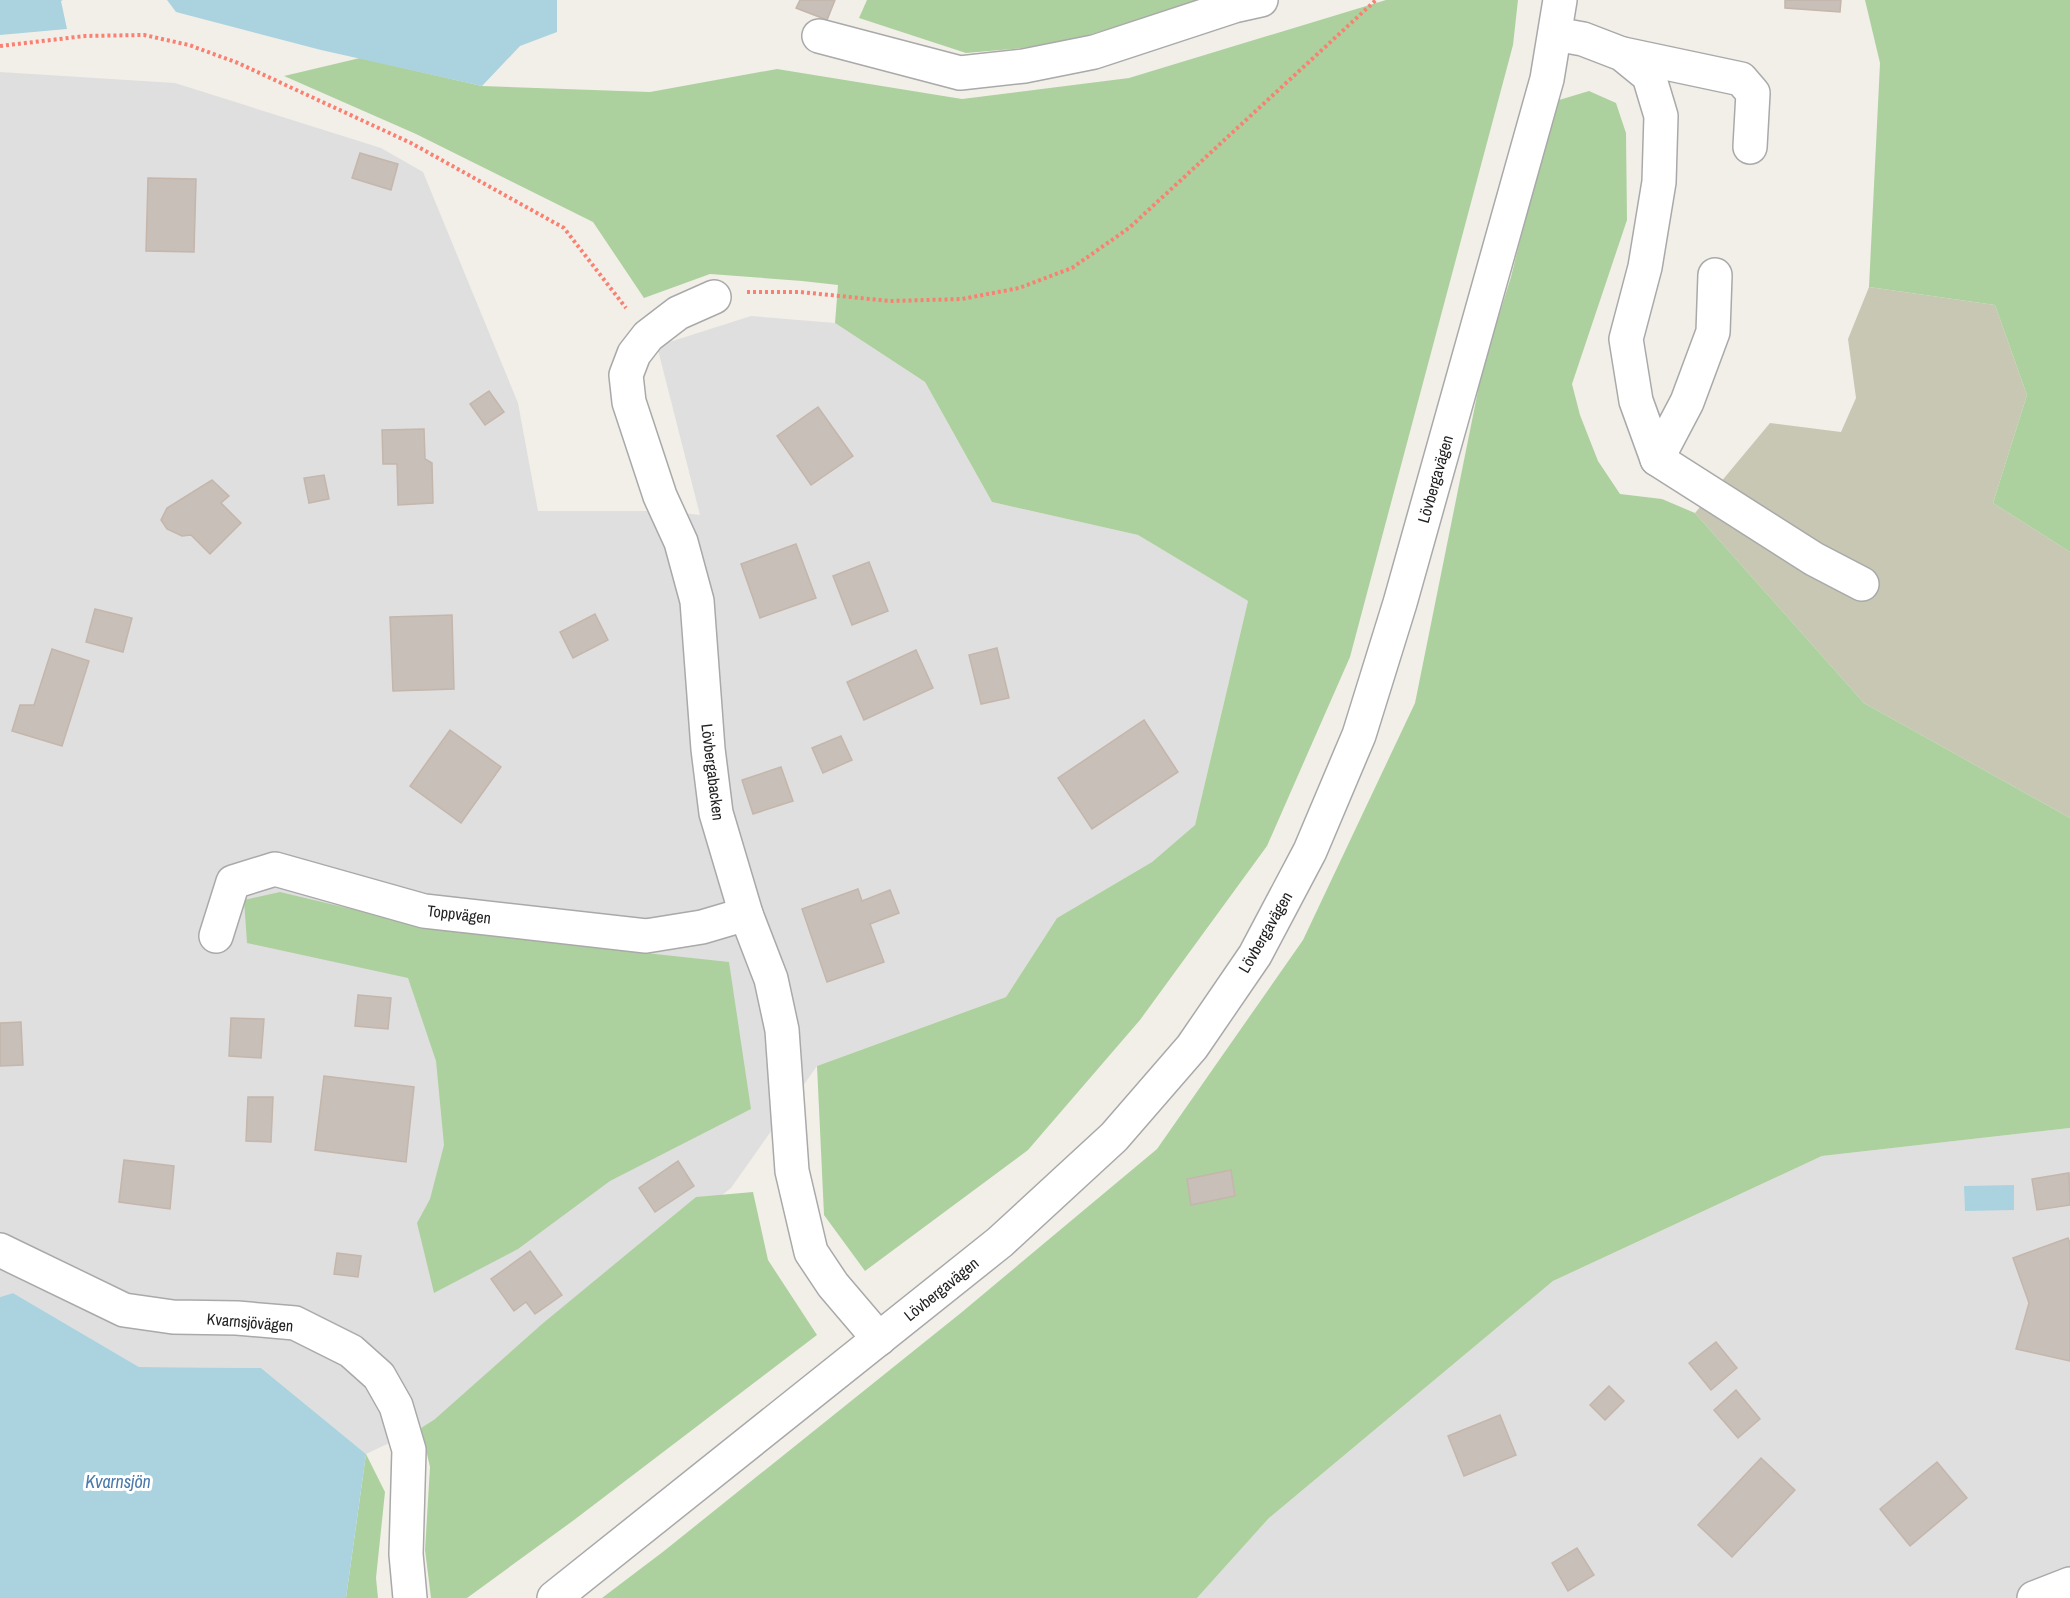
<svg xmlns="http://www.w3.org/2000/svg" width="2070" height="1598" font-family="'Archivo Narrow',sans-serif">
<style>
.residential{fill:#e0dfdf}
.construction{fill:#c7c7b4}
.forest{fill:#add19e}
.water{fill:#aad3df}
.building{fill:#c7bfb8;stroke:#c4b6ab;stroke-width:1.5}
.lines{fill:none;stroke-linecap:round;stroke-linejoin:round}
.minor-casing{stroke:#a9a9a9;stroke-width:36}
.path{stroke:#fa8072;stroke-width:4;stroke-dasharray:3 3;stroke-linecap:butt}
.minor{stroke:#fff;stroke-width:33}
.labels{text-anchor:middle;stroke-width:6;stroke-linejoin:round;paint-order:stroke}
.street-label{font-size:16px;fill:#222;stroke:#fff}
.water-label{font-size:18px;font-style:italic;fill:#4a7aab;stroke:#fff}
</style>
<rect width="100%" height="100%" fill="#f2efe9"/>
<g class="residential">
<path d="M0,72L175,83L381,148L423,172L518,403L538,511H666L700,515L657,346L751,316L835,323L925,382L992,502L1138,535L1248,601L1195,825L1152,862L1057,918L1006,997L817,1066L731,1188L435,1419L421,1428L366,1454L261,1368L139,1367L13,1293L0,1297Z"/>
<path d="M2070,1128V1598H1197L1269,1518L1553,1281L1822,1156Z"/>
</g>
<path class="construction" d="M1869,287L1995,305L2027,395L1993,503L2070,552V818L1864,703L1695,513L1770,423L1841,432L1856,398L1848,339Z"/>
<g class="forest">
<path d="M867,0H1202L1056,45L966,53L859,18Z"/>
<path d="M1386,0H1518L1513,45L1350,657L1267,846L1140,1020L1028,1150L865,1271L824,1215L817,1066L1006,997L1057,918L1152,862L1195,825L1248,601L1138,535L992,502L925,382L835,323L838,285L802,281L710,274L644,298L593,222L416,134L284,76L360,58L482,86L650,92L777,69L962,99L1129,78Z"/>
<path d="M1865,0H2070V552L1993,503L2027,395L1995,305L1869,287L1880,63Z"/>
<path d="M1589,91L1616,103L1626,133L1627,220L1572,384L1580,415L1598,461L1620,494L1662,499L1695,513L1864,703L2070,818V1128L1822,1156L1553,1281L1269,1518L1197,1598H602L664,1551L962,1312L1157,1149L1303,940L1415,703L1483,366L1511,277L1546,135L1559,100Z"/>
<path d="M280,892L415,924L600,948L729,962L751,1109L610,1181L518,1249L434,1293L417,1223L430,1199L444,1145L436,1061L408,978L247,943L244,900Z"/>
<path d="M753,1192L768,1260L817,1335L574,1520L467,1598H431L425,1550L430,1467L421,1428L435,1419L542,1324L696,1197Z"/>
<path d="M366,1454L385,1492L376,1578L378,1598H346Z"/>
</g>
<g class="water">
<path d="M0,0H63L61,1L67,29L0,35Z"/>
<path d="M167,0H557V32L520,46L482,86L321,50L176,12Z"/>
<path d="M2014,1185V1210L1965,1211L1964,1186Z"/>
<path d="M13,1293L139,1367L261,1368L366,1454L346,1598H0V1297Z"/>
</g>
<g class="building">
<path d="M800,0H835L827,20L796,8Z"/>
<path d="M1785,0H1841L1840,12L1785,8Z"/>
<path d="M360,153L398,164L391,190L352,178Z"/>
<path d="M148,178L196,179L194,252L146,251Z"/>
<path d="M489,391L504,412L485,425L470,404Z"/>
<path d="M818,407L853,456L811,485L777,436Z"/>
<path d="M424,429L425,459L432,463L433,503L398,505L397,464H383L382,430Z"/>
<path d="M324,475L329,499L309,503L304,478Z"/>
<path d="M212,480L229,496L221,503L241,523L210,554L191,535L182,536L167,529L161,520L167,508Z"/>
<path d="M796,544L816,598L760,618L741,564Z"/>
<path d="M869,562L888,611L852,625L833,576Z"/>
<path d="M95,609L132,618L123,652L86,642Z"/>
<path d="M595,614L608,640L573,658L560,632Z"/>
<path d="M452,615L454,689L393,691L390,617Z"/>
<path d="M997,648L1009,698L981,704L969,655Z"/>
<path d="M52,649L89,661L62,746L12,731L20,705H34Z"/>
<path d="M916,650L933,688L864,720L847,682Z"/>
<path d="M1144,720L1178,772L1092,829L1058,778Z"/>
<path d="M450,730L501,767L461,823L410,786Z"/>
<path d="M841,736L852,760L823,773L812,748Z"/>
<path d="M781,767L793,801L753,814L742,780Z"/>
<path d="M858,889L862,901L890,890L899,913L870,924L884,962L827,982L802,909Z"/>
<path d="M358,995L391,998L388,1029L355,1026Z"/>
<path d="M231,1018L264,1019L261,1058L229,1056Z"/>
<path d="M21,1022L23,1065L0,1066V1023Z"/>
<path d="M324,1076L414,1087L406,1162L315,1150Z"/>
<path d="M248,1097H273L271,1142L246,1141Z"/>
<path d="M124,1160L174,1166L170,1209L119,1202Z"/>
<path d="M678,1161L694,1186L655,1212L639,1188Z"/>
<path d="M1231,1170L1235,1196L1191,1205L1187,1179Z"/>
<path d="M2069,1173L2070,1205L2037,1210L2032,1179Z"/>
<path d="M2068,1238L2070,1243V1361L2016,1349L2029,1303L2013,1258Z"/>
<path d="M530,1251L562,1295L535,1314L526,1302L514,1311L491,1279Z"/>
<path d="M337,1253L361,1256L358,1277L334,1274Z"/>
<path d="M1716,1342L1737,1368L1711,1390L1689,1363Z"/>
<path d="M1609,1386L1624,1401L1605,1420L1590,1405Z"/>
<path d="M1736,1390L1760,1419L1738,1438L1714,1410Z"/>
<path d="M1500,1415L1516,1455L1464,1476L1448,1436Z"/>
<path d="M1761,1458L1795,1490L1732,1557L1698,1525Z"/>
<path d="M1937,1462L1967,1498L1910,1546L1880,1509Z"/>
<path d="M1577,1548L1594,1575L1568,1591L1552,1563Z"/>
</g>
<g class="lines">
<defs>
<g id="minor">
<path d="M1555,34L1583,39L1622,54L1649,76L1661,116L1659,182L1645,267L1626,339L1636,401L1657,459L1814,559L1862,584"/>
<path d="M819,36L960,73L1024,66L1094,52L1234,6L1261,0"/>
<path d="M1623,54L1741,79L1753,93L1750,147"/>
<path d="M714,297L678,313L648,336L634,354L626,375L629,402L660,496L681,542L697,601L708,749L716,813L746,914L771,979L782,1030L792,1171L811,1252L833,1285L879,1339"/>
<path d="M1657,459L1687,402L1713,332L1715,275"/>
<path d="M216,936L233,882L275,869L424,911L646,936L702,927L746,914"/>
<path d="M0,1250L124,1310L173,1317L237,1318L295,1323L351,1351L379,1376L396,1406L409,1450L406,1554L410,1598"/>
<path d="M554,1598L1000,1242L1114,1137L1192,1047L1255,955L1310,851L1359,735L1400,603L1547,79L1560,0"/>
<path d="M2034,1598L2070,1584"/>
</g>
</defs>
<use href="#minor" class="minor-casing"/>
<g class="path">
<path d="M0,46L85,36L144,35L189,45L238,63L411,143L564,228L626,308"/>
<path d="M747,292H800L890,301L962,299L1019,288L1072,268L1129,228L1376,0"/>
</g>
<use href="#minor" class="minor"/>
</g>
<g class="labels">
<g class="street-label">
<text transform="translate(1435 479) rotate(-74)" y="6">Lövbergavägen</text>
<text transform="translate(713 772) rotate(83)" y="6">Lövbergabacken</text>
<text transform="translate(459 914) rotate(7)" y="6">Toppvägen</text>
<text transform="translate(1265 932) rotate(-60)" y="6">Lövbergavägen</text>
<text transform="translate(941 1289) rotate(-39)" y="6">Lövbergavägen</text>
<text transform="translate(250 1322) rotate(5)" y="6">Kvarnsjövägen</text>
</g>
<g class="water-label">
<text x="118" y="1488">Kvarnsjön</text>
</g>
</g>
</svg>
